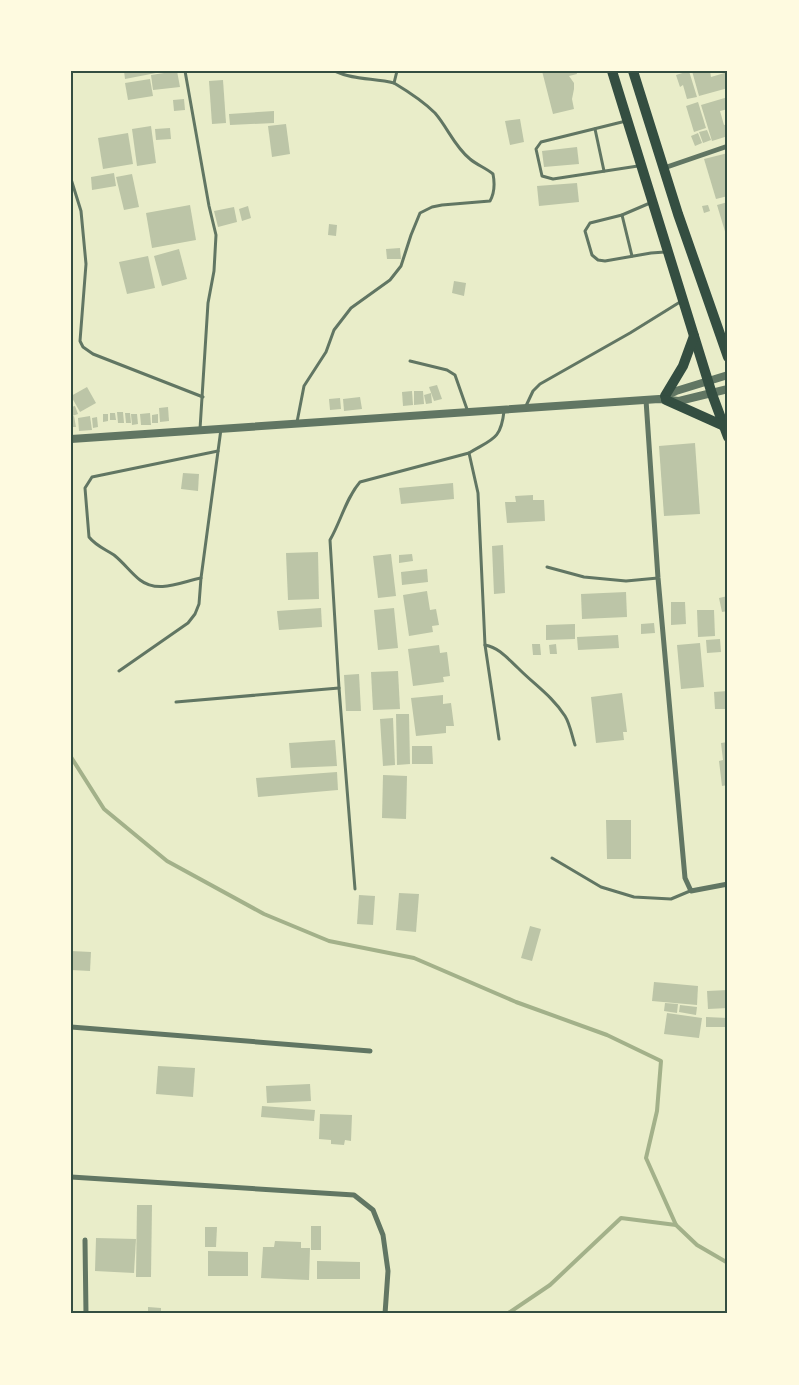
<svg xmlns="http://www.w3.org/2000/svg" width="799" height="1385" font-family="'Roboto Serif',serif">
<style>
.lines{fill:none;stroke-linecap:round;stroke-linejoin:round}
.stream{stroke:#a3b18a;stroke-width:4}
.building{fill:#bcc5a7}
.service{stroke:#617663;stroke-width:3}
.minor{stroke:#617663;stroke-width:5}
.tertiary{stroke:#617663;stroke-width:8}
.trunk{stroke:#344e41;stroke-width:10}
.neatline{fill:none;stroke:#344e41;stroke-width:2}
</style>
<rect width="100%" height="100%" fill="#e9edc9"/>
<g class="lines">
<g class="stream">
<path d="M71,757L104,809L167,861L264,914L329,941L414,958L516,1002L607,1035L661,1061L657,1111L646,1158L676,1225L697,1245L728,1263"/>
<path d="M507,1314L550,1285L621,1218L676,1225"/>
</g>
</g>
<g class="building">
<path d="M124,71H155L156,73L125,79Z"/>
<path d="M177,71L180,87L153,90L151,75Z"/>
<path d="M542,71H576L577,74L569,76L574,83V89L572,99L574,109L553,114Z"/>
<path d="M689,71L697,97L687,99L683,85L680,87L676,75Z"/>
<path d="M692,71H710L711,77L728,72V88L699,96Z"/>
<path d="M150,79L153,96L128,100L125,83Z"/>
<path d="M223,80L226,123L212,124L209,81Z"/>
<path d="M728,97V109L720,111L724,125L728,124V136L712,141L701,105Z"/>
<path d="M184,99L185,110L174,111L173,100Z"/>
<path d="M698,102L706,128L694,132L686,106Z"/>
<path d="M274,111V123L230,125L229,114Z"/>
<path d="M520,119L524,142L510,145L505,121Z"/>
<path d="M286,124L290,154L272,157L268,126Z"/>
<path d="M151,126L156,163L137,166L132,129Z"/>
<path d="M170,128L171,139L156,140L155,129Z"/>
<path d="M707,130L711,140L703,143L699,132Z"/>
<path d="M128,133L133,164L103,169L98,138Z"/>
<path d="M698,133L702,143L695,146L691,136Z"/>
<path d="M577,147L579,164L544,167L542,151Z"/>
<path d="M728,153V196L716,199L704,159Z"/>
<path d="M114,173L116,186L92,190L91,177Z"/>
<path d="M132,174L139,207L124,210L116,177Z"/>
<path d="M577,183L579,202L539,206L537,186Z"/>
<path d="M728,202V238H727L717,205Z"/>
<path d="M190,205L196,240L152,248L146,213Z"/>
<path d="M708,205L710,211L704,213L702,206Z"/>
<path d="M248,206L251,218L242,221L239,209Z"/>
<path d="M234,207L237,222L218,227L214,211Z"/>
<path d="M329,224L337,225L336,236L328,235Z"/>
<path d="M400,248L401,259H387L386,249Z"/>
<path d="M179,249L187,279L162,286L154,256Z"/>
<path d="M148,256L155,288L127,294L119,262Z"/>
<path d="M454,281L466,283L464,296L452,293Z"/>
<path d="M437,385L442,399L434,401L429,387Z"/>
<path d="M87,387L96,403L80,412L71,396Z"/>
<path d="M412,391L413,405L403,406L402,392Z"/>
<path d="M414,391H423L424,404L414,405Z"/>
<path d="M431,393L432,403L426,404L424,395Z"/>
<path d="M360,397L362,409L344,411L343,399Z"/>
<path d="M340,398L341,409L330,410L329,399Z"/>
<path d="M75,406L78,414L72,416L71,407Z"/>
<path d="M168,407L169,421L160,422L159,408Z"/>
<path d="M117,412H123L124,423H118Z"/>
<path d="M110,413H115L116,420H110Z"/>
<path d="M125,413H130L131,423H126Z"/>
<path d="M150,413L151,425H141L140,414Z"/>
<path d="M103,414H108V421L103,422Z"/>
<path d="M131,414H137L138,424L132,425Z"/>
<path d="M158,414V423H152V415Z"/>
<path d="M74,416L76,427H71V417Z"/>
<path d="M90,416L92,430L79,431L78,418Z"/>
<path d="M97,417L98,427L93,428L92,418Z"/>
<path d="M695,443L700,514L664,516L659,446Z"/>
<path d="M183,473L199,474L198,491L181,489Z"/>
<path d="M453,483L454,499L401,504L399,488Z"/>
<path d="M533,495V500H544L545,521L507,523L505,502H516L515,496Z"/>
<path d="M503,545L505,593L494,594L492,546Z"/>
<path d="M318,552L319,599L288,600L286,553Z"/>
<path d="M391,554L396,596L378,598L373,556Z"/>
<path d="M412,554L413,561L399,563V555Z"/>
<path d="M427,569L428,582L402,585L401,572Z"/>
<path d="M427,591L430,610L436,609L439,625L432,626L433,632L409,636L403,595Z"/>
<path d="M626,592L627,617L582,619L581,594Z"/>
<path d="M728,596V611L722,612L719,598Z"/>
<path d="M671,602H685L686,624L671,625Z"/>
<path d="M321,608L322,627L279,630L277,611Z"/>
<path d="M394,608L398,648L378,650L374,610Z"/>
<path d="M697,610H714L715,636L698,637Z"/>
<path d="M654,623L655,633L641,634V624Z"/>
<path d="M575,624V639L546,640V625Z"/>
<path d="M618,635L619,648L578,650L577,637Z"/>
<path d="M720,639L721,652L707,653L706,640Z"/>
<path d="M700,643L704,687L681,689L677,645Z"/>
<path d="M532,644H540L541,655H533Z"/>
<path d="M556,644L557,654H550L549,645Z"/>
<path d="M439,645L440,653L447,652L450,676L443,677L444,682L413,686L408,649Z"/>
<path d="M398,671L400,709L373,710L371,672Z"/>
<path d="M359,674L361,711H346L344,675Z"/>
<path d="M728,691V709H715L714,692Z"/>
<path d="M622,693L627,732H623L624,740L596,743L591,697Z"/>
<path d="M443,695V704L451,703L454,726H446V733L416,736L411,698Z"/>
<path d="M396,714H409L410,764L397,765Z"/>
<path d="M393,718L395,765L383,766L380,719Z"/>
<path d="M335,740L337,766L291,768L289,743Z"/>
<path d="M728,742V785L722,786L719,761L723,760L721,743Z"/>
<path d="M412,746H432L433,764H412Z"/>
<path d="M337,772L338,790L258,797L256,778Z"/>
<path d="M383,775L407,776L406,819L382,818Z"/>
<path d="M606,820H631V859H607Z"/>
<path d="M399,893L419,894L416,932L396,930Z"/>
<path d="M359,895L375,896L373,925L357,924Z"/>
<path d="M530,926L541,929L532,961L521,958Z"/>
<path d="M71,951L91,952L90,971L71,970Z"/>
<path d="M654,982L698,986L697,1005L652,1001Z"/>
<path d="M728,990V1008L708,1009L707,991Z"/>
<path d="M665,1003L678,1004L677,1013L664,1011Z"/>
<path d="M680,1005L697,1007L696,1015L679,1012Z"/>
<path d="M667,1013L702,1018L699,1038L664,1034Z"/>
<path d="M706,1017L728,1018V1027H706Z"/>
<path d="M158,1066L195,1068L193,1097L156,1094Z"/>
<path d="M310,1084L311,1101L267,1103L266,1086Z"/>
<path d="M262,1106L315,1110L314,1121L261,1117Z"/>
<path d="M320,1114L352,1115L351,1141L345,1140L344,1145L331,1144V1140L319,1139Z"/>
<path d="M137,1205H152L151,1277H136Z"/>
<rect x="311" y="1226" width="10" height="24"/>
<path d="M205,1227H217L216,1247H205Z"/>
<path d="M96,1238L136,1239L134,1273L95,1271Z"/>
<path d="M275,1241L301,1242V1248H310L309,1280L261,1278L263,1247H274Z"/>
<path d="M208,1251L248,1252V1276H208Z"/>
<path d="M317,1261L360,1262V1279H317Z"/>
<path d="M148,1307L161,1308V1314H148Z"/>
</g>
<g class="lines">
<g class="service">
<path d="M185,71L209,206L216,235L214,271L208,303L200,429"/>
<path d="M334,71C353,80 375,78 394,83"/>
<path d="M626,121L541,142L536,149L542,176L553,179L638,166"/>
<path d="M595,129L604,171"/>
<path d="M71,179L81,211L86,264L80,341L83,347L93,354L203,397"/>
<path d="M650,203L622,215L590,223L585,231L592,255L598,260L605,261L651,253L665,252"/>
<path d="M622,215L632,256"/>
<path d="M410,361L447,370L455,375L468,412"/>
<path d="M525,408L533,391L540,384L630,333L680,302"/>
<path d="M297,422L304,386L326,352L334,330L351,308L390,280L401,266L411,235L420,213L432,207L442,205L490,201C495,192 495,184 493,174C486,168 477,165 470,159C454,146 448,128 435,113C423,101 409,92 394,83L397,71"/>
<path d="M547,567L584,577L626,581L658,578"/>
<path d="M201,578C181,582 158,594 140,580C131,573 124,563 114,555C105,549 96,546 89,537L85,488L92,477L218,451"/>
<path d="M485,645C500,648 508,659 519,669C535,685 553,697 565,716C570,724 572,736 575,745"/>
<path d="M119,671L188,623L195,614L199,604L201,578L221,429"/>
<path d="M176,702L339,688"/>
<path d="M499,739L485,645L478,493L469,453C492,439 501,440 504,411"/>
<path d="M552,858L601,887L634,897L671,899L690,891"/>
<path d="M355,889L339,688L330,540C341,521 346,498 360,482L469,453"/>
</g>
<g class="minor">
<path d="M664,168L728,146"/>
<path d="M646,400L658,578L685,878L691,891L728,884"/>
<path d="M71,1027L370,1051"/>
<path d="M71,1177L354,1195L373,1210L383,1235L388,1271L385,1314"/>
<path d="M85,1240L86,1314"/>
</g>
<g class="tertiary">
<path d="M665,396L676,391L728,375"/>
<path d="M71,439L659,399L679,401L728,389"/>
</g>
<g class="trunk">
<path d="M612,71L712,394L728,437"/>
<path d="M633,71L678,214L728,357"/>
<path d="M665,396L683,366L694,336"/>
<path d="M666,400L724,426"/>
</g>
</g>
<rect width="799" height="1385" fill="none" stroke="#fefae0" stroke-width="145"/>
<rect x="72" y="72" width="654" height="1240" class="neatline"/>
</svg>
